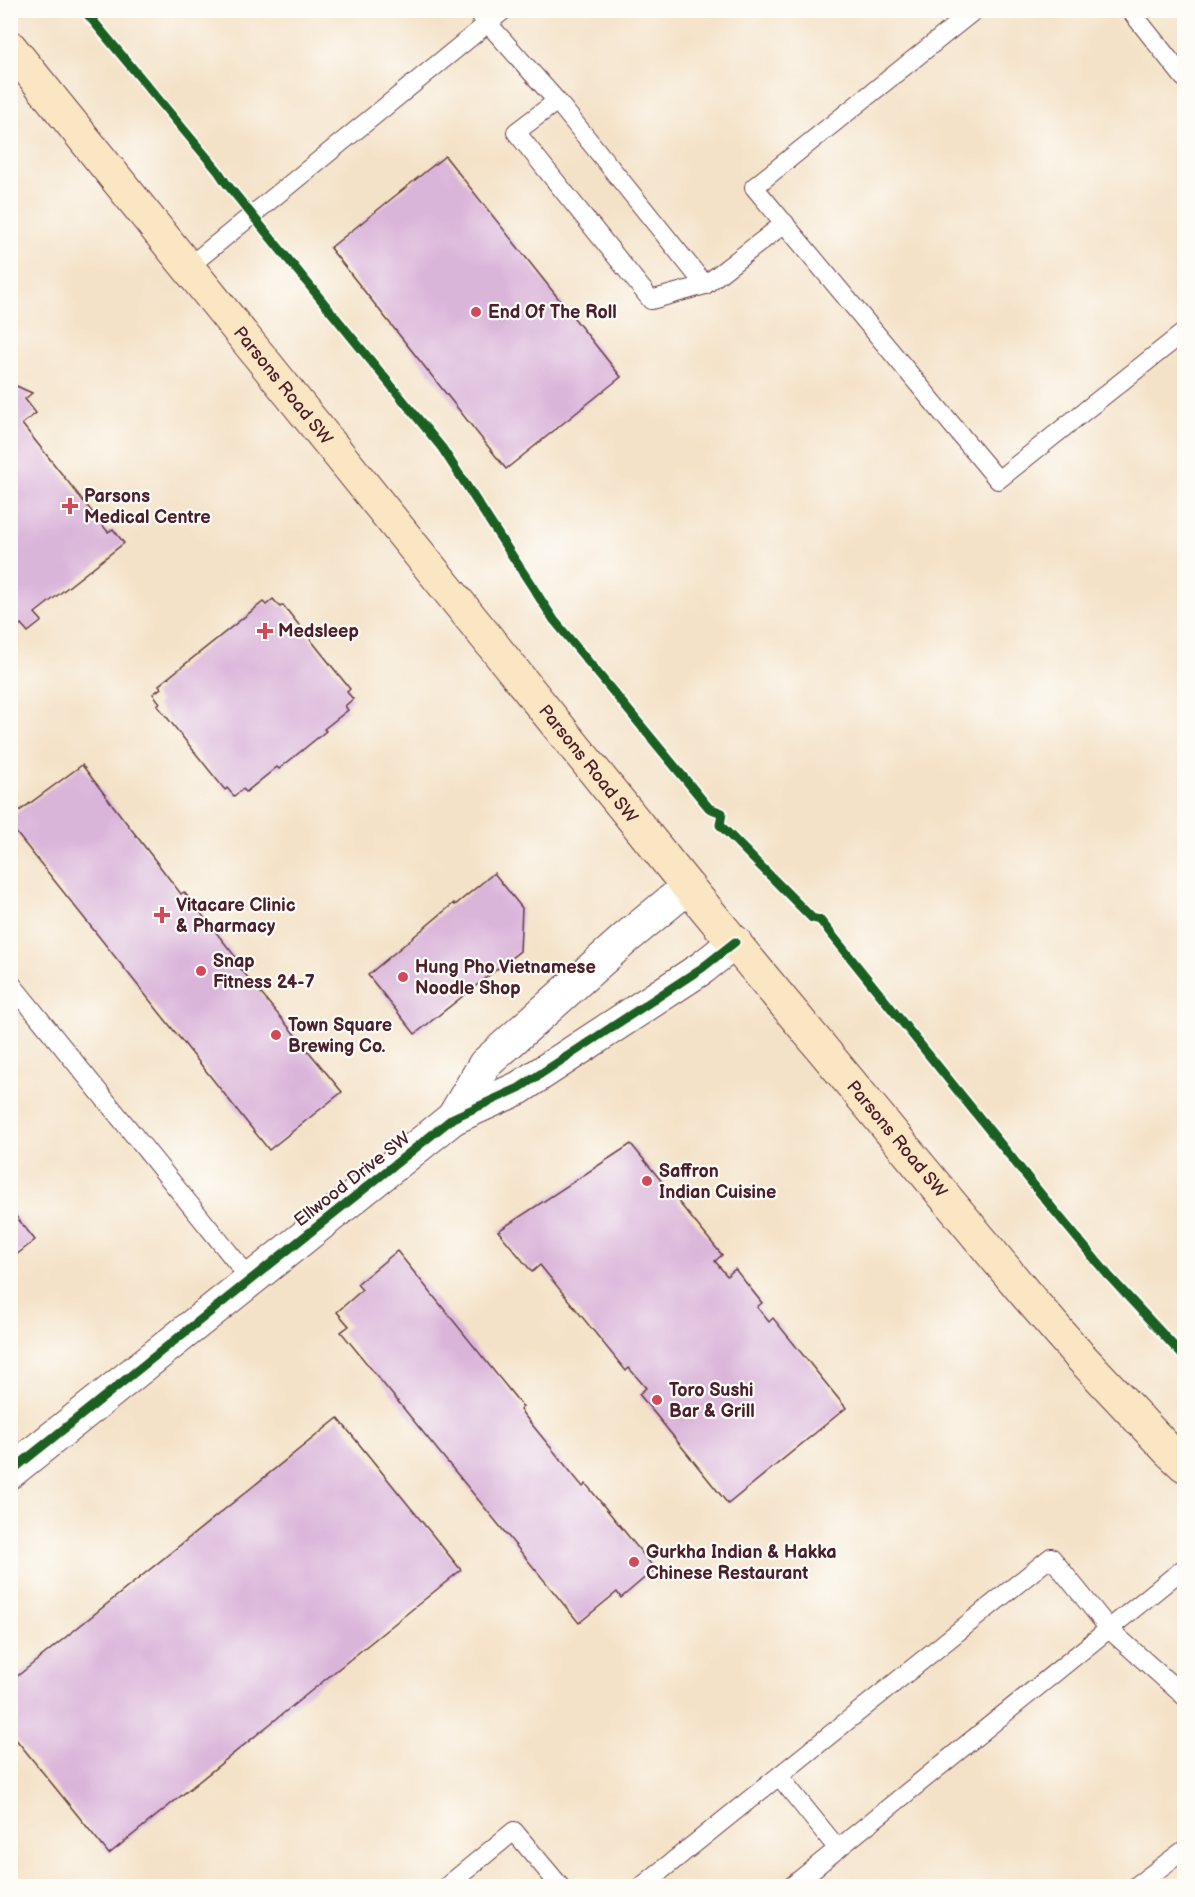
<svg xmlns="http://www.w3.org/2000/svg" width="1195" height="1897" font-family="'Balsamiq Sans',sans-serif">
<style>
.building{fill:#dab5da}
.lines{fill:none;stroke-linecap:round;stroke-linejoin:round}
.service-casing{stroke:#643c43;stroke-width:20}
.tertiary-casing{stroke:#643c43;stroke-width:35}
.secondary-casing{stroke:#643c43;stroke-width:35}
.service{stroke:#fff;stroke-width:18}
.tertiary{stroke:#fff;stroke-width:33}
.secondary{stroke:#fbe6c3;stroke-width:33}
.cycleway-casing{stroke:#fdfcf7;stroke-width:13}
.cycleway{stroke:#1b5e20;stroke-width:9}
.poi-dot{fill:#d1495b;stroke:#fdfcf7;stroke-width:2}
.labels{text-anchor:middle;stroke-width:4.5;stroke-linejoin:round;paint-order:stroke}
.poi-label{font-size:18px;font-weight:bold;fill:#4a1f2b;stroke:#fdfcf7;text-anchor:start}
.street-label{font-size:18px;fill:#4a1f2b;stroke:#fdfcf7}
</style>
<rect width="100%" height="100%" fill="#fdfcf7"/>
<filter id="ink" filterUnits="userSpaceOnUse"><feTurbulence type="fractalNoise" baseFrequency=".0167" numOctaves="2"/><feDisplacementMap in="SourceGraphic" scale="12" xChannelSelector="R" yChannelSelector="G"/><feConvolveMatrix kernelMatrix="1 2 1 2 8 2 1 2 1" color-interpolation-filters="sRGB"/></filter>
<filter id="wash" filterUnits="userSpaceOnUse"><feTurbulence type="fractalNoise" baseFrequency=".008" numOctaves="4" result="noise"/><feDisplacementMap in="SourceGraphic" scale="24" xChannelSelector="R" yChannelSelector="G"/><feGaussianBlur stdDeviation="1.35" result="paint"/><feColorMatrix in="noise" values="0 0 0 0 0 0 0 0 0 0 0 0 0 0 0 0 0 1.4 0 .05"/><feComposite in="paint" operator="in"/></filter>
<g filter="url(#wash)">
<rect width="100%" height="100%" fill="#f4e2c8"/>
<g id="blocks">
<g class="building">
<path d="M445,156L621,377L506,469L330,248Z"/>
<path d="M10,383L32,393L25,399L36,413L22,424L108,532L113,529L124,543L35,613L42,621L28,632L21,624L10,633Z"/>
<path d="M273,599L280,607L283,605L350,689L347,692L353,699L345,706L348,710L324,729L326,731L279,769L277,767L246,792L243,789L234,796L227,788L225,790L157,705L160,703L153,694L161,688L159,685L263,602L266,605Z"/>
<path d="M82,765L181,894L184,892L238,960L235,962L342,1092L269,1150L10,825V818Z"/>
<path d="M494,873L522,908L520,951L415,1034L368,975L454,903L455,905Z"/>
<path d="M631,1144L722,1255L715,1261L727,1276L735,1269L762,1303L757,1307L769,1322L773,1318L846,1408L728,1504L639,1394L646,1388L629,1368L626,1371L540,1265L532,1272L498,1231Z"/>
<path d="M10,1209L35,1240L10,1260Z"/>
<path d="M397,1251L523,1407L520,1410L583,1487L586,1484L655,1569L621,1598L617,1592L579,1623L341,1332L349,1326L337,1312L362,1290L357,1284Z"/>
<path d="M338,1418L461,1570L109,1854L10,1732V1682Z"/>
</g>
</g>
</g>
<g filter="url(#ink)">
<use href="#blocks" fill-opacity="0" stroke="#643c43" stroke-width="1.5"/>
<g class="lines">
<defs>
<g id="service">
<path d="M476,10L557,101L705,285L651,300L516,132L557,101"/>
<path d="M975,10L754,187L998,480L1184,332"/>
<path d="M1130,10L1184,78"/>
<path d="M187,268L504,10"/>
<path d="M705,285L785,223"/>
<path d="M10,982L251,1280"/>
<path d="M779,1776L838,1849"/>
<path d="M447,1886L514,1831L560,1886"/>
<path d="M642,1886L1051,1557L1110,1630L1184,1696"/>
<path d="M792,1886L1184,1568"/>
<path d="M1136,1886L1184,1850"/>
</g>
<g id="tertiary">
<path d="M453,1118L485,1064L626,938L688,887"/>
<path d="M10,1472L453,1118L519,1088L702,968L735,942"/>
</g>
<g id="secondary">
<path id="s1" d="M10,47L688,887L1024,1292L1078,1354L1169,1451L1184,1465"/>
</g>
</defs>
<use href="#service" class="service-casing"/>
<use href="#tertiary" class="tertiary-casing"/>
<use href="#secondary" class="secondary-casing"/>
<use href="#service" class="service"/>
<use href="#tertiary" class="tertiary"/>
<use href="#secondary" class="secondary"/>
<defs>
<g id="cycleway">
<path d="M84,10L218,171L226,183L442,448L554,620L709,808L722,813L720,825L812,918L820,920L1053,1209L1108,1275L1184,1357"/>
<path d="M10,1472L453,1118L519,1088L702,968L735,942"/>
</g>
</defs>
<use href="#cycleway" class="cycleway-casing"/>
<use href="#cycleway" class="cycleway"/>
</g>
</g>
<g class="poi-dot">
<circle cx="476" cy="312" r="6"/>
<path d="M67 497h6v6h6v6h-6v6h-6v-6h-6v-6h6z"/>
<path d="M262 622h6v6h6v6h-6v6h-6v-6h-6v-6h6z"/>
<path d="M159 906h6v6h6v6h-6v6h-6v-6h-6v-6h6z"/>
<circle cx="201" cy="971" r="6"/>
<circle cx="403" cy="977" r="6"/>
<circle cx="276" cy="1035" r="6"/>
<circle cx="647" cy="1181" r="6"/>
<circle cx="657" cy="1400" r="6"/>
<circle cx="634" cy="1562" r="6"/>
</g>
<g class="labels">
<g class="poi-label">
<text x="488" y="318">End Of The Roll</text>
<text x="84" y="502">Parsons<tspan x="84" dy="21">Medical Centre</tspan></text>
<text x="278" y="637">Medsleep</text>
<text x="176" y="911">Vitacare Clinic<tspan x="176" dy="21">&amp; Pharmacy</tspan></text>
<text x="213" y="967">Snap<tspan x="213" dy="21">Fitness 24-7</tspan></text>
<text x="415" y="973">Hung Pho Vietnamese<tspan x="415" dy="21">Noodle Shop</tspan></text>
<text x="288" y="1031">Town Square<tspan x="288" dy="21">Brewing Co.</tspan></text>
<text x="659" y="1177">Saffron<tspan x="659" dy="21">Indian Cuisine</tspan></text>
<text x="669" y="1396">Toro Sushi<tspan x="669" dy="21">Bar &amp; Grill</tspan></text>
<text x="646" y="1558">Gurkha Indian &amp; Hakka<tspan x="646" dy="21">Chinese Restaurant</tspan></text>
</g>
<g class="street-label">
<text dy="6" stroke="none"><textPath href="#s1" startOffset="435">Parsons Road SW</textPath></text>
<text dy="6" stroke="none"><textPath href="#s1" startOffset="921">Parsons Road SW</textPath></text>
<text dy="6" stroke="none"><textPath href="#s1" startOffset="1407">Parsons Road SW</textPath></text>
<text transform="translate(352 1179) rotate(-38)" y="6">Ellwood Drive SW</text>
</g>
</g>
<rect width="1195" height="1897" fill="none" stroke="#fdfcf7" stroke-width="36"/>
</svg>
